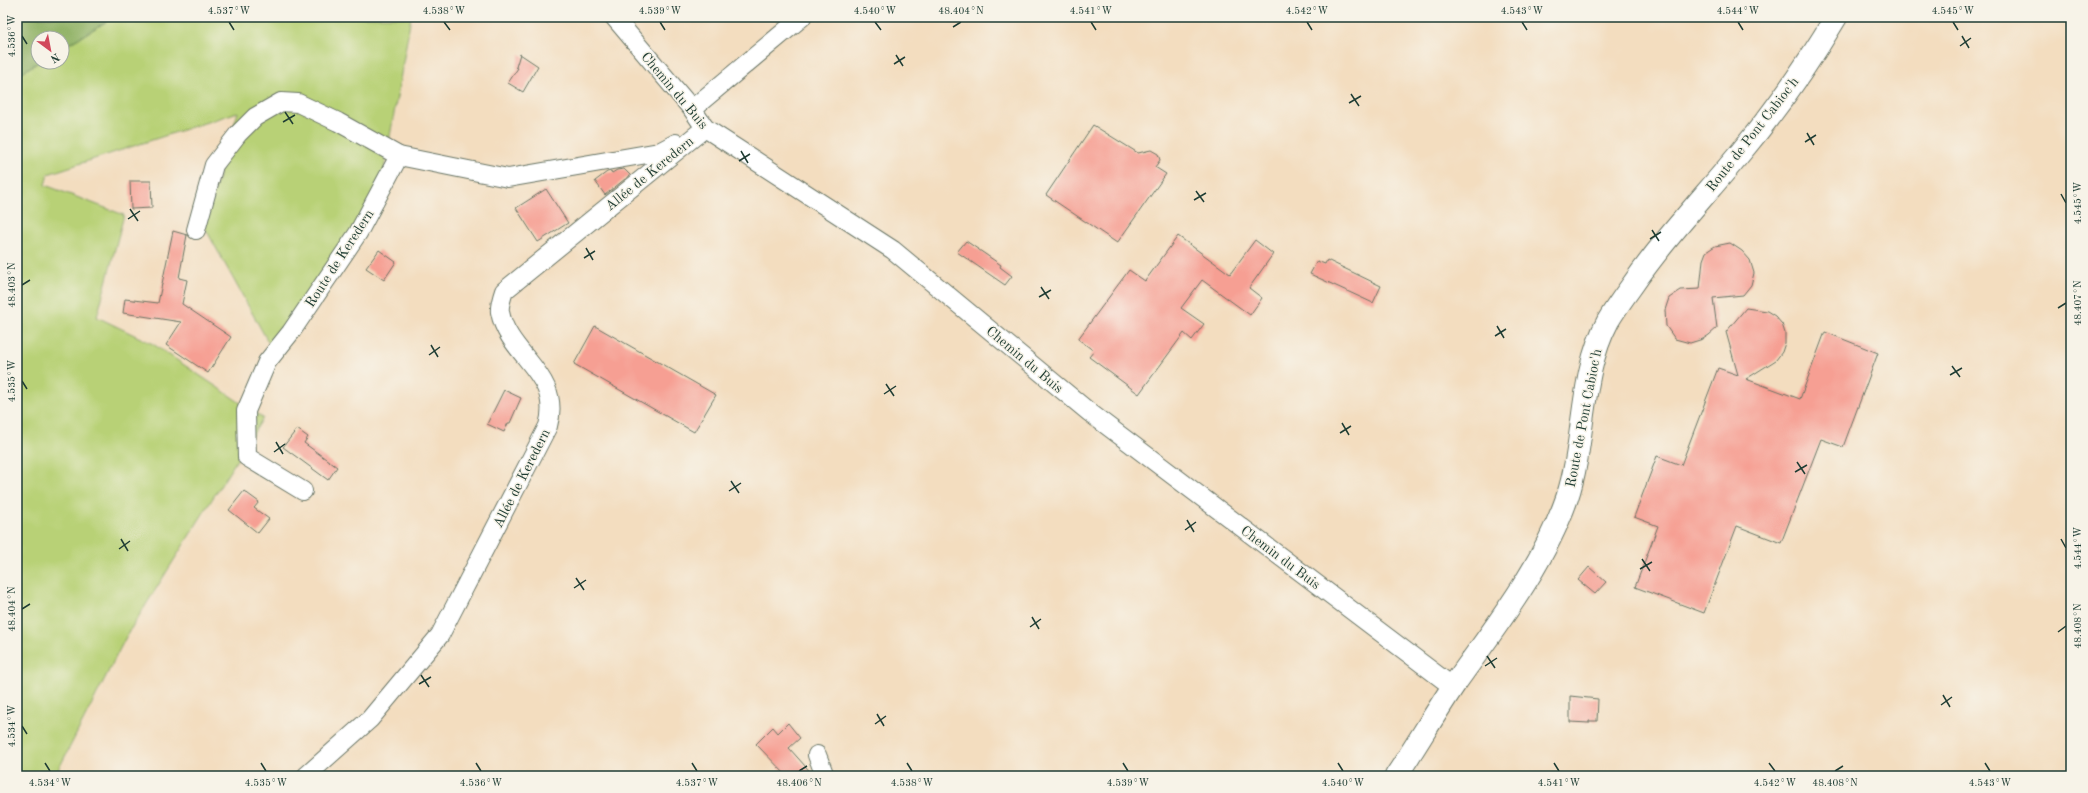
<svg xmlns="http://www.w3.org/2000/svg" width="2088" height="793" font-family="'Old Standard TT',serif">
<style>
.green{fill:#b8d176;stroke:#6c8755}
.forest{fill:#92b367;stroke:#58784e}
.building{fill:#f69f93}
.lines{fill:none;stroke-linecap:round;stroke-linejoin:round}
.street-casing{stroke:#697565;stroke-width:20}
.secondary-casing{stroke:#697565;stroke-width:24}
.street{stroke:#fff;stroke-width:18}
.secondary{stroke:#fff;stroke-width:22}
.ticks{fill:none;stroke:#1f3d34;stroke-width:1.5}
.labels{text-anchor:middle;stroke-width:3;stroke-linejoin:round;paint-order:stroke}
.street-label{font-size:14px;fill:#1f3d34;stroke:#f7f3e8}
.neatline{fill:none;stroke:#1f3d34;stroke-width:1.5}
.ticks-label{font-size:10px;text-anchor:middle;fill:#1f3d34}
</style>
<rect width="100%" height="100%" fill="#f7f3e8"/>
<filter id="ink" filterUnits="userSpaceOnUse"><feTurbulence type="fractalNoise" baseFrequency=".025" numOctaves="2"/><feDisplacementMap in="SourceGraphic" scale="8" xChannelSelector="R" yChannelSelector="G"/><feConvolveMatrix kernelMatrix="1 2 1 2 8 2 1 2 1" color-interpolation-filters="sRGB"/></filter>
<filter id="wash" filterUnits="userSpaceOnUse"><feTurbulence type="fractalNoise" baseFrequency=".012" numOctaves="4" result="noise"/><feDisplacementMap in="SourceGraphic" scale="16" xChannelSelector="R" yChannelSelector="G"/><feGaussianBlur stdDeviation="0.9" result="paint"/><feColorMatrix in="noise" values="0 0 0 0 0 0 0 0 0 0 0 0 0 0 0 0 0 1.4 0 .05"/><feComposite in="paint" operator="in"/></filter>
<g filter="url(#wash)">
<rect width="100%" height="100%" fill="#f3ddbf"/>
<path class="green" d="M114,17H411L377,210L277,358L204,226L238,112L48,174L45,185L124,215L97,317L153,344L263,418L127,635L55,776H17V75L39,62H62V48Z"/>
<path class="forest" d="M17,17H114L62,48V38H38L39,62L17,75Z"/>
<g id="blocks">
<g class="building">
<path d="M520,54L538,66L523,92L508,83L518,68L516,67Z"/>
<path d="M1093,125L1138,153L1151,150L1158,154L1160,160L1155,167L1166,174L1117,243L1046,195Z"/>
<path d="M624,169L630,175L605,195L595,181L607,172L611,171L612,173L617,170Z"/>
<path d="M130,181H151L152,208L131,209Z"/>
<path d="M546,189L568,223L538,242L516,208Z"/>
<path d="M173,231L187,235L179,278L187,280L182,304L231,337L208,373L166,345L181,322L123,313L125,299L158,303Z"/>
<path d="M1178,236L1230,274L1255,240L1273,254L1249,288L1262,298L1250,315L1202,280L1181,308L1204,324L1192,340L1184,333L1139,394L1089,357L1094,351L1078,339L1129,270L1145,281Z"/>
<path d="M966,241L1001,265L1000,267L1012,276L1005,285L957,252Z"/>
<path d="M1730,243L1742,251L1750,260L1754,273L1751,285L1743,295L1713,298L1717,328L1709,335L1703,339L1690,343L1675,339L1666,326L1665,310L1669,298L1681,290L1700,289L1703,260L1706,252L1715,246Z"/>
<path d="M379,250L396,262L384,280L366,268Z"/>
<path d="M1327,260L1381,286L1373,303L1310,274L1317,261L1325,264Z"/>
<path d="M1746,308L1767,311L1775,316L1782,324L1785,333V343L1782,352L1776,360L1746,379L1800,399L1825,332L1878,353L1843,447L1821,439L1781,543L1737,526L1704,613L1635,587L1658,526L1634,517L1657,456L1681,465L1718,368L1738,375L1726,332Z"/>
<path d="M595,326L716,395L694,432L574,364Z"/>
<path d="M504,390L521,398L510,423H508L504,432L487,424Z"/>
<path d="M297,429L308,437L304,443L337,467L328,480L283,447Z"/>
<path d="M244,491L259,502L254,508L269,519L258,533L229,510Z"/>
<path d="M1589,567L1606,582L1595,594L1578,580Z"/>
<path d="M1570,696L1598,699L1597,721H1589V723L1570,722Z"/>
<path d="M788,723L800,738L789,748L814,776H787L756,744L773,727L778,733Z"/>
</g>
</g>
</g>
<g filter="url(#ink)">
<use href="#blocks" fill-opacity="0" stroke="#697565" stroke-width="1"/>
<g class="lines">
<defs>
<g id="street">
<path d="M614,17L692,109L705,128L893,250L1089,412L1453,687"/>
<path d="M692,109L802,17"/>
<path d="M196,230L214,165L238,134L255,117L281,102L298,103L338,122L399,156L508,178L659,152L676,143"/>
<path d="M303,491L247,457L246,411L267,362L291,332L358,233L399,156"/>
<path d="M817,755L825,776"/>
<path d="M306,776L370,719L440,635L548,426C563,374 508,356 500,312C499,306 502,297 504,291L705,128"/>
</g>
<path id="secondary" d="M1396,776C1416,746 1434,715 1454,685C1495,627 1543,567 1567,498C1586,441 1579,375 1608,321C1615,309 1623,298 1631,287C1664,239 1704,197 1741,152C1776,110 1808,64 1836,17"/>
</defs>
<use href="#street" class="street-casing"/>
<use href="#secondary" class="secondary-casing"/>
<use href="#street" class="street"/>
<use href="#secondary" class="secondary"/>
</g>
</g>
<path class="ticks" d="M229,22L234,30M444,22L450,30M660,22L665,30M875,22L881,30M1091,22L1096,30M1307,22L1312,30M1522,22L1527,30M1738,22L1743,30M1953,22L1958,30M953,27L961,22M22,36L27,44M1962,36L1969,48M1960,46L1971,38M896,55L903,66M894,64L905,57M1351,94L1359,106M1349,103L1361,96M285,112L293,124M283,122L295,115M1807,133L1814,145M1805,142L1816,135M741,151L748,163M739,161L750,154M1196,191L1204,202M2061,194L2066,203M1194,200L1206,193M130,209L138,221M128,219L140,211M1652,230L1659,241M1650,239L1661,232M586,248L593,260M584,258L595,251M22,285L30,280M1041,287L1049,299M1039,297L1051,290M2058,308L2066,303M1497,326L1504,338M1495,336L1506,329M431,345L438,357M429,355L440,347M1952,366L1960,377M1950,375L1962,368M22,381L27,389M886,384L894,396M884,394L896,386M1342,423L1349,435M1340,433L1351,426M276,442L283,454M274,452L285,444M1797,462L1805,474M1795,472L1807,465M731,481L739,493M729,491L741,483M1187,520L1194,532M1185,530L1196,522M121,539L128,551M2061,539L2066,548M119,549L130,541M1642,559L1650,571M1640,569L1652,562M576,578L584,590M574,588L586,580M22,609L30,604M1032,617L1039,629M1030,627L1041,619M2058,632L2066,626M1487,656L1495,668M1485,666L1497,658M421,675L429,687M419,684L431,677M1943,695L1950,707M1941,705L1952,697M877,714L884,726M875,724L886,716M22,726L27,734M45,763L50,771M261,763L266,771M476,763L481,771M692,763L697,771M907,763L912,771M1123,763L1128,771M1338,763L1343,771M1554,763L1559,771M1769,763L1775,771M1985,763L1990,771M799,771L807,766M1835,771L1843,766"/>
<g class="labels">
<g class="street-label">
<text transform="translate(675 90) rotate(50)" y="5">Chemin du Buis</text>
<text transform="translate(1752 134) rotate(-52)" y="5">Route de Pont Cabioc'h</text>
<text transform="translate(649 173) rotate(-39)" y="5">Allée de Keredern</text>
<text transform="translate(339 258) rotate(-57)" y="5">Route de Keredern</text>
<text transform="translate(1025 359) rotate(40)" y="5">Chemin du Buis</text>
<text transform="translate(1583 418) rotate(-79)" y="5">Route de Pont Cabioc'h</text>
<text transform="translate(521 478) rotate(-63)" y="5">Allée de Keredern</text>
<text transform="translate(1281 557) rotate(37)" y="5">Chemin du Buis</text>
</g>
</g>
<rect width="2088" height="793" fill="none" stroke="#f7f3e8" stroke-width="44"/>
<g transform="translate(50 50) rotate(148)"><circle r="19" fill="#f7f3e8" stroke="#a1aaa0"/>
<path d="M0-3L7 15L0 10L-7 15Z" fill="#d1495b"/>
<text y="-6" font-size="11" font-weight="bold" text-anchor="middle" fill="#1f3d34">N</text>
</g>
<rect x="22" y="22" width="2044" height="749" class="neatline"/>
<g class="ticks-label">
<text x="229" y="14">4.537°W</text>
<text x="444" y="14">4.538°W</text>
<text x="660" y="14">4.539°W</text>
<text x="875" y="14">4.540°W</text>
<text x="961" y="14">48.404°N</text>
<text x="1091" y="14">4.541°W</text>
<text x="1307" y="14">4.542°W</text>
<text x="1522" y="14">4.543°W</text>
<text x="1738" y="14">4.544°W</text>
<text x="1953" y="14">4.545°W</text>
<text transform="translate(11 36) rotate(-90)" y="4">4.536°W</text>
<text transform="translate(2077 203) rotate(-90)" y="4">4.545°W</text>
<text transform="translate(11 285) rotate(-90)" y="4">48.403°N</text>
<text transform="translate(2077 303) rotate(-90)" y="4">48.407°N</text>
<text transform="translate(11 381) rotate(-90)" y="4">4.535°W</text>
<text transform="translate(2077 548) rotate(-90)" y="4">4.544°W</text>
<text transform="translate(11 609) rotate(-90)" y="4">48.404°N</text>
<text transform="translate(2077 626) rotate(-90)" y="4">48.408°N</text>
<text transform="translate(11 726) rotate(-90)" y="4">4.534°W</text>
<text x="50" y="786">4.534°W</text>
<text x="266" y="786">4.535°W</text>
<text x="481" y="786">4.536°W</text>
<text x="697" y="786">4.537°W</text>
<text x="799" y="786">48.406°N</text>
<text x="912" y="786">4.538°W</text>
<text x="1128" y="786">4.539°W</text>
<text x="1343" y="786">4.540°W</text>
<text x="1559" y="786">4.541°W</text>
<text x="1775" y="786">4.542°W</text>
<text x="1835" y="786">48.408°N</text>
<text x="1990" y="786">4.543°W</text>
</g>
</svg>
